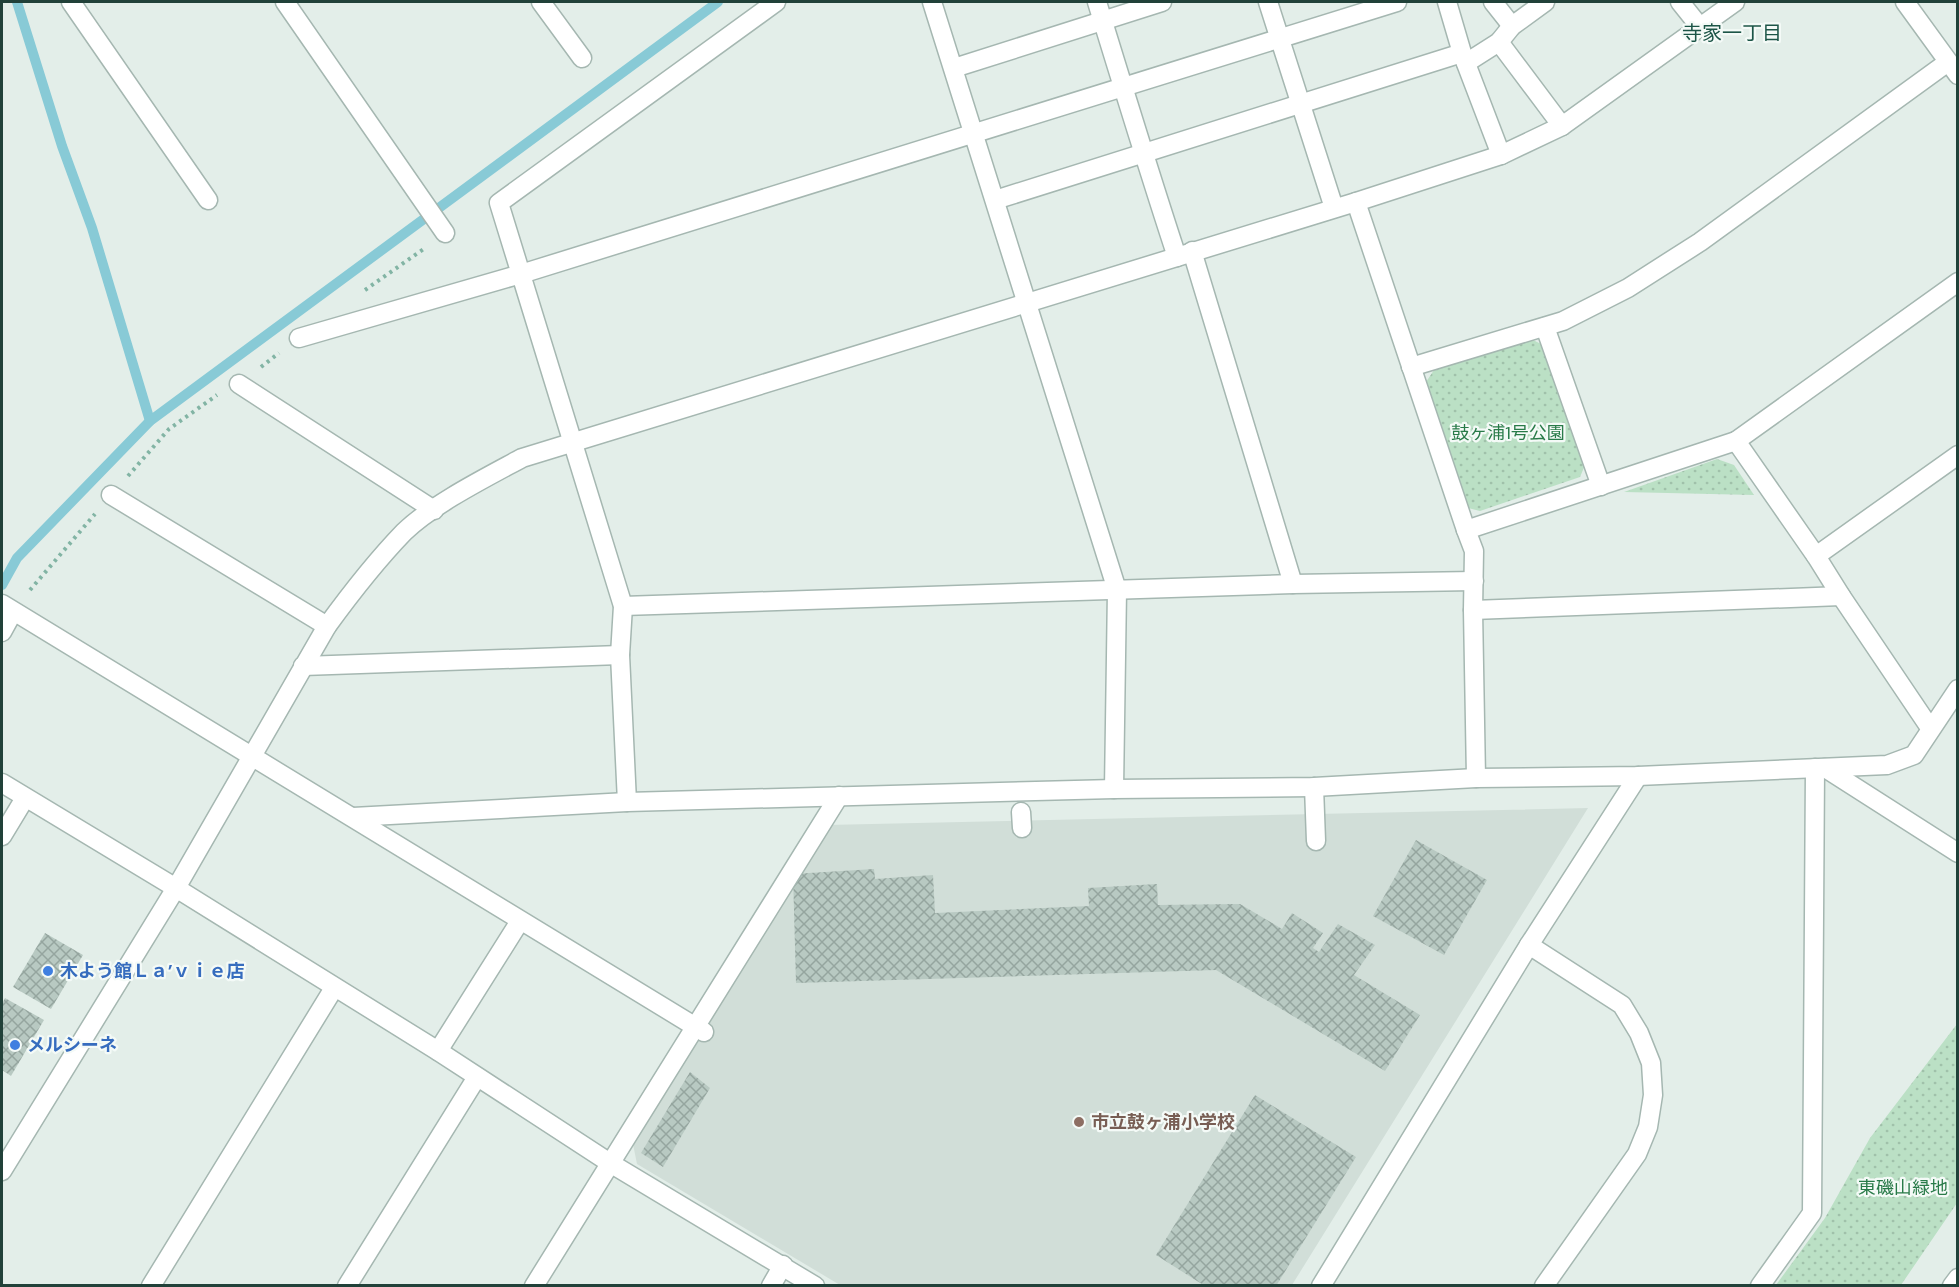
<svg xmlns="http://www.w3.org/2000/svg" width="1959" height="1287" font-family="'DM Sans','Noto Sans JP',sans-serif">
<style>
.built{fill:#d1ded8}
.park{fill:url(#park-dots)}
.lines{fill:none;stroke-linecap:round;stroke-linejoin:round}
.stream{stroke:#88cad6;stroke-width:10}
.building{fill:url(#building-cross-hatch)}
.minor-casing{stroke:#a5b7b1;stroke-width:21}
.path{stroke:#82b4a4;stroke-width:4;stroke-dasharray:3 4.5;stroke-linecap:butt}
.minor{stroke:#fff;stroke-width:18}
.shop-dot{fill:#3f7fe0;stroke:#f4faf7;stroke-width:2}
.education-dot{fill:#8d6e63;stroke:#f4faf7;stroke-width:2}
.labels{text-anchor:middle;stroke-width:4.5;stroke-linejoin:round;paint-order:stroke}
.park-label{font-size:18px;fill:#297b49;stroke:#f4faf7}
.shop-label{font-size:18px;font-weight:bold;fill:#366cbe;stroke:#f4faf7;text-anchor:start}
.education-label{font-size:18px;font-weight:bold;fill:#785e54;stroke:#f4faf7;text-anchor:start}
.neighbourhood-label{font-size:20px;fill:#1c5547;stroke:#f4faf7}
</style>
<defs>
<pattern id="park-dots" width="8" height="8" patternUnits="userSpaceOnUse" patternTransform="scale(1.5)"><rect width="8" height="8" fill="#bbe0c5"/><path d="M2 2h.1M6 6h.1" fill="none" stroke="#a0c1aa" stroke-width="1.8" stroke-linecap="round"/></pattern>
<pattern id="building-cross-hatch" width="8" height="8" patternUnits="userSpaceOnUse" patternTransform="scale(1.5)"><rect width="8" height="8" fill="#b8c9c2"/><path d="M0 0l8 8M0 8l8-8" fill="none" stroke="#95a59f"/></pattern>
</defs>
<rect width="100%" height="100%" fill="#e3eee9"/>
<path class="built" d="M1588,808L1292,1285H840L637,1164L633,1144L704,1032L827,825Z"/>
<g class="park">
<path d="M1531,339L1543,345L1585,465L1580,477L1480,511L1468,508L1426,382L1434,370Z"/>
<path d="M1717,459L1734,465L1754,495L1624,492Z"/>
<path d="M1957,1024V1203L1901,1285H1776L1825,1218L1870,1138Z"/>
</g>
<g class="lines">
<g class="stream">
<path d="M17,2L62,146L92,228L150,421"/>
<path d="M2,585L17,558L150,421L718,2"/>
</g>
</g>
<g class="building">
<path d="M1416,840L1487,880L1444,955L1373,916Z"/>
<path d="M874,869L875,879L933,875L935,913L1089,906L1088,888L1157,884L1158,905L1240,904L1282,929L1292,913L1323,933L1313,948L1319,952L1338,924L1375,945L1354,975L1420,1015L1385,1071L1216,970L796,983L793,874Z"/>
<path d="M45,933L83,955L51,1009L13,987Z"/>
<path d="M5,998L44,1020L11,1076L2,1070V1004Z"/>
<path d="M690,1072L710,1088L663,1167L641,1153Z"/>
<path d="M1255,1095L1356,1157L1276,1286H1205L1156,1255Z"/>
</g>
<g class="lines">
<defs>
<g id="minor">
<path d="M71,2L208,200"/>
<path d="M285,2L445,233"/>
<path d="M541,2L582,58"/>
<path d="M932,2L1117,590L1114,789"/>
<path d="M1097,2C1123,87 1149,172 1177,257"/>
<path d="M1268,2L1334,208"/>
<path d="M1447,2L1462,53L1501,155"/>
<path d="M1493,2L1512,26"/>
<path d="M1680,2L1700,27"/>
<path d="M1905,2L1958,75"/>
<path d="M1499,42L1562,126"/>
<path d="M1466,63L1499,42L1512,26L1545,2"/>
<path d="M954,68L1162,2"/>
<path d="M995,200L1462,53"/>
<path d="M1356,202L1466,530L1474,551L1473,610L1476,778"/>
<path d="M1192,251L1293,584"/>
<path d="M1545,327L1601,486"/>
<path d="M299,338L521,274L1397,2"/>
<path d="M1411,367L1563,321L1628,288L1700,242L1948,62"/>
<path d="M239,384L434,510"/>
<path d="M111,495L327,626"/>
<path d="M1466,530L1736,441"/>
<path d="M1816,556L1958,455"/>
<path d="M2,604L704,1032"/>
<path d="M623,606L1293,584L1474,581"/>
<path d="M1473,610L1841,596"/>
<path d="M2,632L13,612"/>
<path d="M303,666L620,655"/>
<path d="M1930,728L1841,596L1816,556L1736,441L1958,282"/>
<path d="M1825,768L1958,853"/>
<path d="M2,783L176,888L438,1051L610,1163L815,1286"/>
<path d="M1314,787L1316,841"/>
<path d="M627,802L620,655L623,606L499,203L776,2"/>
<path d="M1021,812L1022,828"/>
<path d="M353,817L627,802L1114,789L1314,787L1476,778L1638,776L1887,765L1914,755L1958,689"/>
<path d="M2,836L25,798"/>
<path d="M1529,945L1622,1005L1639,1033L1651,1063L1653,1095L1648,1127L1637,1154L1544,1286"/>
<path d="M438,1051L520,921"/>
<path d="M2,1171L176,888L327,626C351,593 376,561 404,532C433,504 487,477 522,458L1356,202L1501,155L1562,126L1735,2"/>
<path d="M151,1286L334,988"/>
<path d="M347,1286L477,1077"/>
<path d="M534,1286L839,796"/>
<path d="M771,1286L783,1265"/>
<path d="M1321,1286L1529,945L1638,776"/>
<path d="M1760,1286L1812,1213L1815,768"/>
<path d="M1952,1286L1958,1278"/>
</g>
</defs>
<use href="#minor" class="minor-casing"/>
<g class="path">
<path d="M365,290L425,248"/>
<path d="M261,367L279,353"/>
<path d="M128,476L169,429L217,395"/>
<path d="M30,590L95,514"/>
</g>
<use href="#minor" class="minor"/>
</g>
<g class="shop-dot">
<circle cx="48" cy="971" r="6"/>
<circle cx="15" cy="1045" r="6"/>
</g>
<circle class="education-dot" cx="1079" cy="1122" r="6"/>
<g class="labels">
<g class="park-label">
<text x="1508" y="439">鼓ヶ浦1号公園</text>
<text x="1903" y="1194">東磯山緑地</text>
</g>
<g class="shop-label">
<text x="60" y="977">木よう館Ｌａ’ｖｉｅ店</text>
<text x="27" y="1051">メルシーネ</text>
</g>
<g class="education-label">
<text x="1091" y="1128">市立鼓ヶ浦小学校</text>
</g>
<g class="neighbourhood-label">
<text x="1732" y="40">寺家一丁目</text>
</g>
</g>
<rect width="1959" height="1287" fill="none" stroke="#214139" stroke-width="6"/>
</svg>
